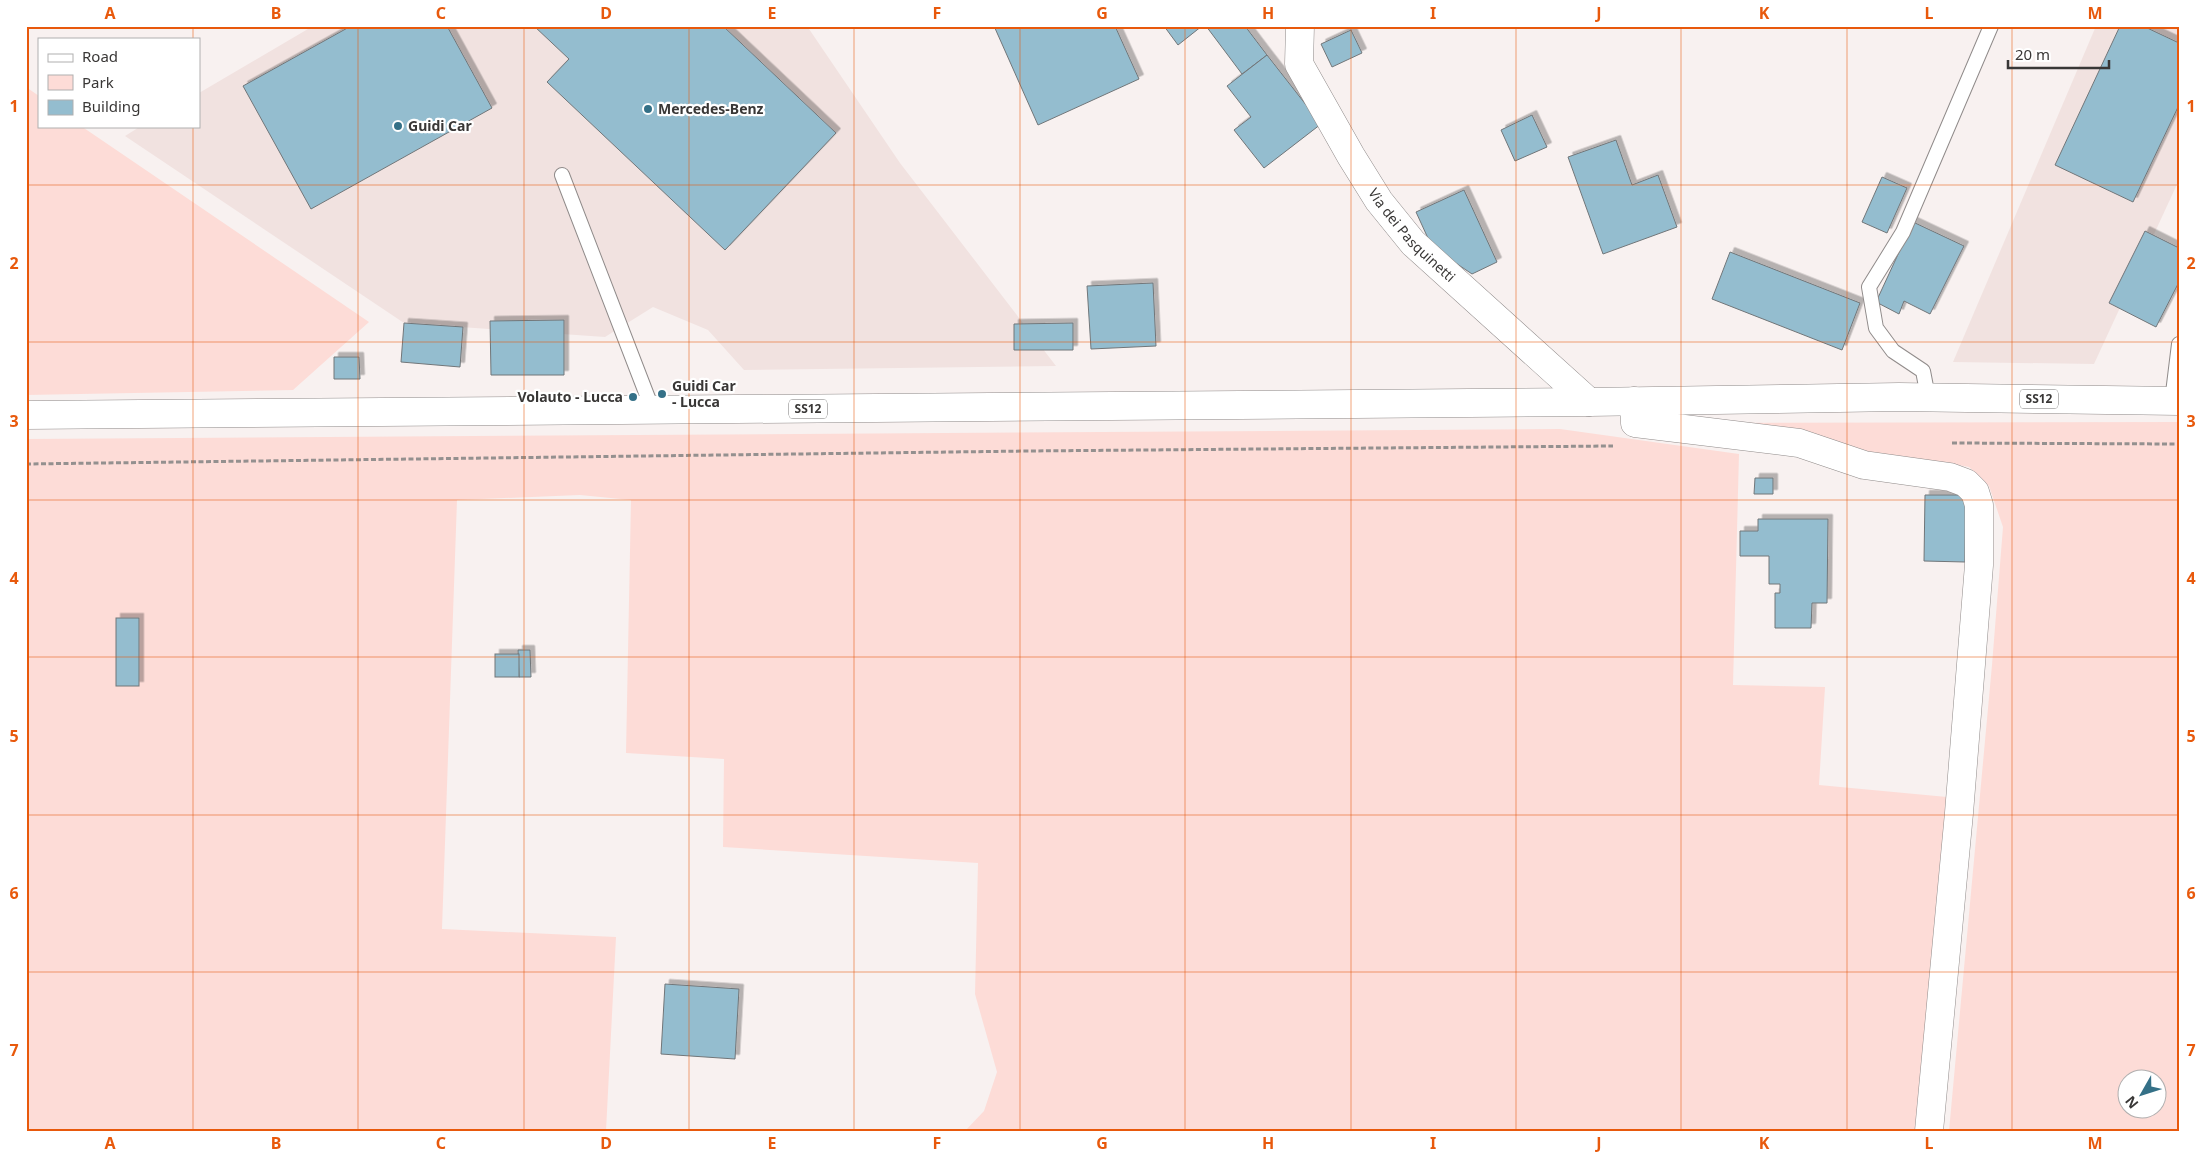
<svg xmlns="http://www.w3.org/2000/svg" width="2205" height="1157" font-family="'Noto Sans',sans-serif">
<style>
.built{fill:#f1e2e0}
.green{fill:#fddcd7;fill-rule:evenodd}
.building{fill:#94bdcf;stroke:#717679;filter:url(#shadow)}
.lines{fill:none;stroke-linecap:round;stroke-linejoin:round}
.lane-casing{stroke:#908b8a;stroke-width:16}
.street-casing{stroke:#908b8a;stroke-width:29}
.primary-casing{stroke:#908b8a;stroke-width:29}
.path{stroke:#94908f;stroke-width:3;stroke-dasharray:5 2.5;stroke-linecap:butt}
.lane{stroke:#fff;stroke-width:14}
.street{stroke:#fff;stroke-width:28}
.primary{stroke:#fff;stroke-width:28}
.grid{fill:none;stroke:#e8590c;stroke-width:1;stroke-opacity:0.55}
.poi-dot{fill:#347087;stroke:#fff;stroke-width:2}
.labels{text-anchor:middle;stroke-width:4.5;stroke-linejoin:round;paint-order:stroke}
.shield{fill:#fff;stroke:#747372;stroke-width:1}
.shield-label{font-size:12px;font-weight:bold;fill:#393736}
.poi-label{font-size:14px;font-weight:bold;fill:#393736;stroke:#fff;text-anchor:start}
.street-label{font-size:14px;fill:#393736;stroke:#fff}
.neatline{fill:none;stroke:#e8590c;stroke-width:2}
.grid-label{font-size:16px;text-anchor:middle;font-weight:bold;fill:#e8590c}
</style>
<defs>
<filter id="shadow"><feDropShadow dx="4.5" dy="-4.5" stdDeviation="0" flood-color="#0004"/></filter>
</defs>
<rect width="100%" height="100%" fill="#f8f1f0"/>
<g class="built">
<path d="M313,26H807L900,163L1056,366L744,370L708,330L653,307L605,337L404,323L125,136L141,126H199V93Z"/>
<path d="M2096,26H2179V180L2094,364L1953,362Z"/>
</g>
<g class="green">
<path d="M26,87L39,96V126H81L369,322L293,390L26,395Z"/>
<path d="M2179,422V1131H1949L1992,665L2003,527L1989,486L1969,467L1954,464L1875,458L1686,423ZM2128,1080H2158V1110H2128Z"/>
<path d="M1560,429L1739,454L1733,685L1825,687L1819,785L1947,797L1919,1131H965L984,1111L997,1072L975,994L978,863L723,847L724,759L626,753L631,500L580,495L457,500L442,929L616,937L606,1131H26V439Z"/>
</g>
<g class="building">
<path d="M351,26H447L492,108L311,209L243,86Z"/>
<path d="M534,26H723L836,133L725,250L547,82L569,59Z"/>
<path d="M994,26H1115L1139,79L1038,125Z"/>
<path d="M1164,26H1202L1178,45Z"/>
<path d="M1206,26H1245L1267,55L1242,74Z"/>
<path d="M2120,26H2143L2179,43V105L2133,202L2055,165Z"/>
<path d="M1351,30L1362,53L1332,67L1321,44Z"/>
<path d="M1267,55L1321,124L1264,168L1234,130L1251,117L1227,86Z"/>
<path d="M1532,115L1547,147L1515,161L1501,130Z"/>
<path d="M1616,140L1632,185L1658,175L1677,227L1603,254L1568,157Z"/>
<path d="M1882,177L1907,188L1887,233L1862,222Z"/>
<path d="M1464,190L1497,262L1472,274L1432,247L1416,212Z"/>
<path d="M1913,222L1964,246L1930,314L1904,301L1899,314L1876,302Z"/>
<path d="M2145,231L2179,248V282L2156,327L2109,303Z"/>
<path d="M1730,252L1860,303L1842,350L1712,299Z"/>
<path d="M1153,283L1156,346L1091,349L1087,286Z"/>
<path d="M564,320V375H491L490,321Z"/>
<path d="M404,323L463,327L460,367L401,362Z"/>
<path d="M1073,323V350H1014V324Z"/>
<path d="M334,357H359L360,379H334Z"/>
<path d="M1755,478H1773V494H1754Z"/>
<path d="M1925,495H1966L1965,562L1924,561Z"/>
<path d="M1758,519H1828L1827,603H1812L1811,628H1775V593H1780V584H1769V556H1740V531H1758Z"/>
<rect x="116" y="618" width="23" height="68"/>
<path d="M518,650H530L531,677H519Z"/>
<rect x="495" y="654" width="24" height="23"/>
<path d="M665,984L739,989L735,1059L661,1054Z"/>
</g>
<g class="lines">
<defs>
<g id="lane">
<path d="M562,175L653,411"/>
<path d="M1928,397L1923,371L1893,351L1876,328L1869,287L1903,232L1991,26"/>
<path d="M2172,401L2179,344"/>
</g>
<g id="street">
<path id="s1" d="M1300,26L1299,64L1351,156L1379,201L1413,243L1589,402"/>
<path d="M1634,401L1635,423L1799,443L1864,465L1950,477L1966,483L1975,492L1979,505V565L1959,813L1929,1131"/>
</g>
<path id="primary" d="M26,415L1589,402L1899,397L2179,401"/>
</defs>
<use href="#lane" class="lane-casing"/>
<use href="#street" class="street-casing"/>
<use href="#primary" class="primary-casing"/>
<g class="path">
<path d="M1952,443L2179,444"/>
<path d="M26,464L1028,451L1613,446"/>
</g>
<use href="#lane" class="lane"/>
<use href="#street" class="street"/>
<use href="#primary" class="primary"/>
</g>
<path class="grid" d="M193,26V39M358,26V1131M524,26V1131M689,26V1131M854,26V1131M1020,26V1131M1185,26V1131M1351,26V1131M1516,26V1131M1681,26V1131M1847,26V1131M2012,26V1131M193,126V1131M26,185H2179M26,342H2179M26,500H2179M26,657H2179M26,815H2179M26,972H2179"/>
<g class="poi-dot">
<circle cx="648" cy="109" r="5"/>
<circle cx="398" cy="126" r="5"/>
<circle cx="662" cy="394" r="5"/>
<circle cx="633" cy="397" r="5"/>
</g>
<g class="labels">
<g class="shield">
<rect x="2020" y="389.5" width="38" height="19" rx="4"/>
<rect x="789" y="399.5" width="38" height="19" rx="4"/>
</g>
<g class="shield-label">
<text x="2039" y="403">SS12</text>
<text x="808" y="413">SS12</text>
</g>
<g class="poi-label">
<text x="658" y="114">Mercedes-Benz</text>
<text x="408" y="131">Guidi Car</text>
<text x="672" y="391">Guidi Car<tspan x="672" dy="16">- Lucca</tspan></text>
<text x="623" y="402" text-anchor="end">Volauto - Lucca</text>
</g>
<g class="street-label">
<text dy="5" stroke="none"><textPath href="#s1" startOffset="244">Via dei Pasquinetti</textPath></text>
</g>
</g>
<rect width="2205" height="1157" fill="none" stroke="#ffffff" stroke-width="55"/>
<rect x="38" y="38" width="162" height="90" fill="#ffffff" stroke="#b0afaf"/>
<rect x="48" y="54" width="25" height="8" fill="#ffffff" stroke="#b0afaf"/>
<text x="82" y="62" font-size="15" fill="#393736">Road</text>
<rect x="48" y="75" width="25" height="15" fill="#fddcd7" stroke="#b0afaf"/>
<text x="82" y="88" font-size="15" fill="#393736">Park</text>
<rect x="48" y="100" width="25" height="15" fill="#94bdcf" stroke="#b0afaf"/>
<text x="82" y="112" font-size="15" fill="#393736">Building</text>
<g transform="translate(2142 1094) rotate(231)"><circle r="24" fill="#ffffff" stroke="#b0afaf"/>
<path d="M0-4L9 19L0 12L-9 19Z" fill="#347087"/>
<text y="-8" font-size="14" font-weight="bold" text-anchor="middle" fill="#393736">N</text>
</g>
<path d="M2008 60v8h101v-8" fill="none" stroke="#393736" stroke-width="2.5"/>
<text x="2015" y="60" font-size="15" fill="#393736" stroke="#ffffff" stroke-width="4" paint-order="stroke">20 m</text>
<rect x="28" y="28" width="2150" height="1102" class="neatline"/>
<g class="grid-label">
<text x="110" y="19">A</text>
<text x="276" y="19">B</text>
<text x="441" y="19">C</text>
<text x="606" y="19">D</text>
<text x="772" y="19">E</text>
<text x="937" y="19">F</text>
<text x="1102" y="19">G</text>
<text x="1268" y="19">H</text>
<text x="1433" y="19">I</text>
<text x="1599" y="19">J</text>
<text x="1764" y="19">K</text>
<text x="1929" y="19">L</text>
<text x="2095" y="19">M</text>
<text x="14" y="112">1</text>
<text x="2191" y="112">1</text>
<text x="14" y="269">2</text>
<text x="2191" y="269">2</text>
<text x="14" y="427">3</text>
<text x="2191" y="427">3</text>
<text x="14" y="584">4</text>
<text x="2191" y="584">4</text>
<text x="14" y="742">5</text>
<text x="2191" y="742">5</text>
<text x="14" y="899">6</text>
<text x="2191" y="899">6</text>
<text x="14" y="1056">7</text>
<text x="2191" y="1056">7</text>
<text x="110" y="1149">A</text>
<text x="276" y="1149">B</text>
<text x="441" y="1149">C</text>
<text x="606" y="1149">D</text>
<text x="772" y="1149">E</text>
<text x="937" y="1149">F</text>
<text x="1102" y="1149">G</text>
<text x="1268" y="1149">H</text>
<text x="1433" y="1149">I</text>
<text x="1599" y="1149">J</text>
<text x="1764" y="1149">K</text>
<text x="1929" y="1149">L</text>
<text x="2095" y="1149">M</text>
</g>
</svg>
